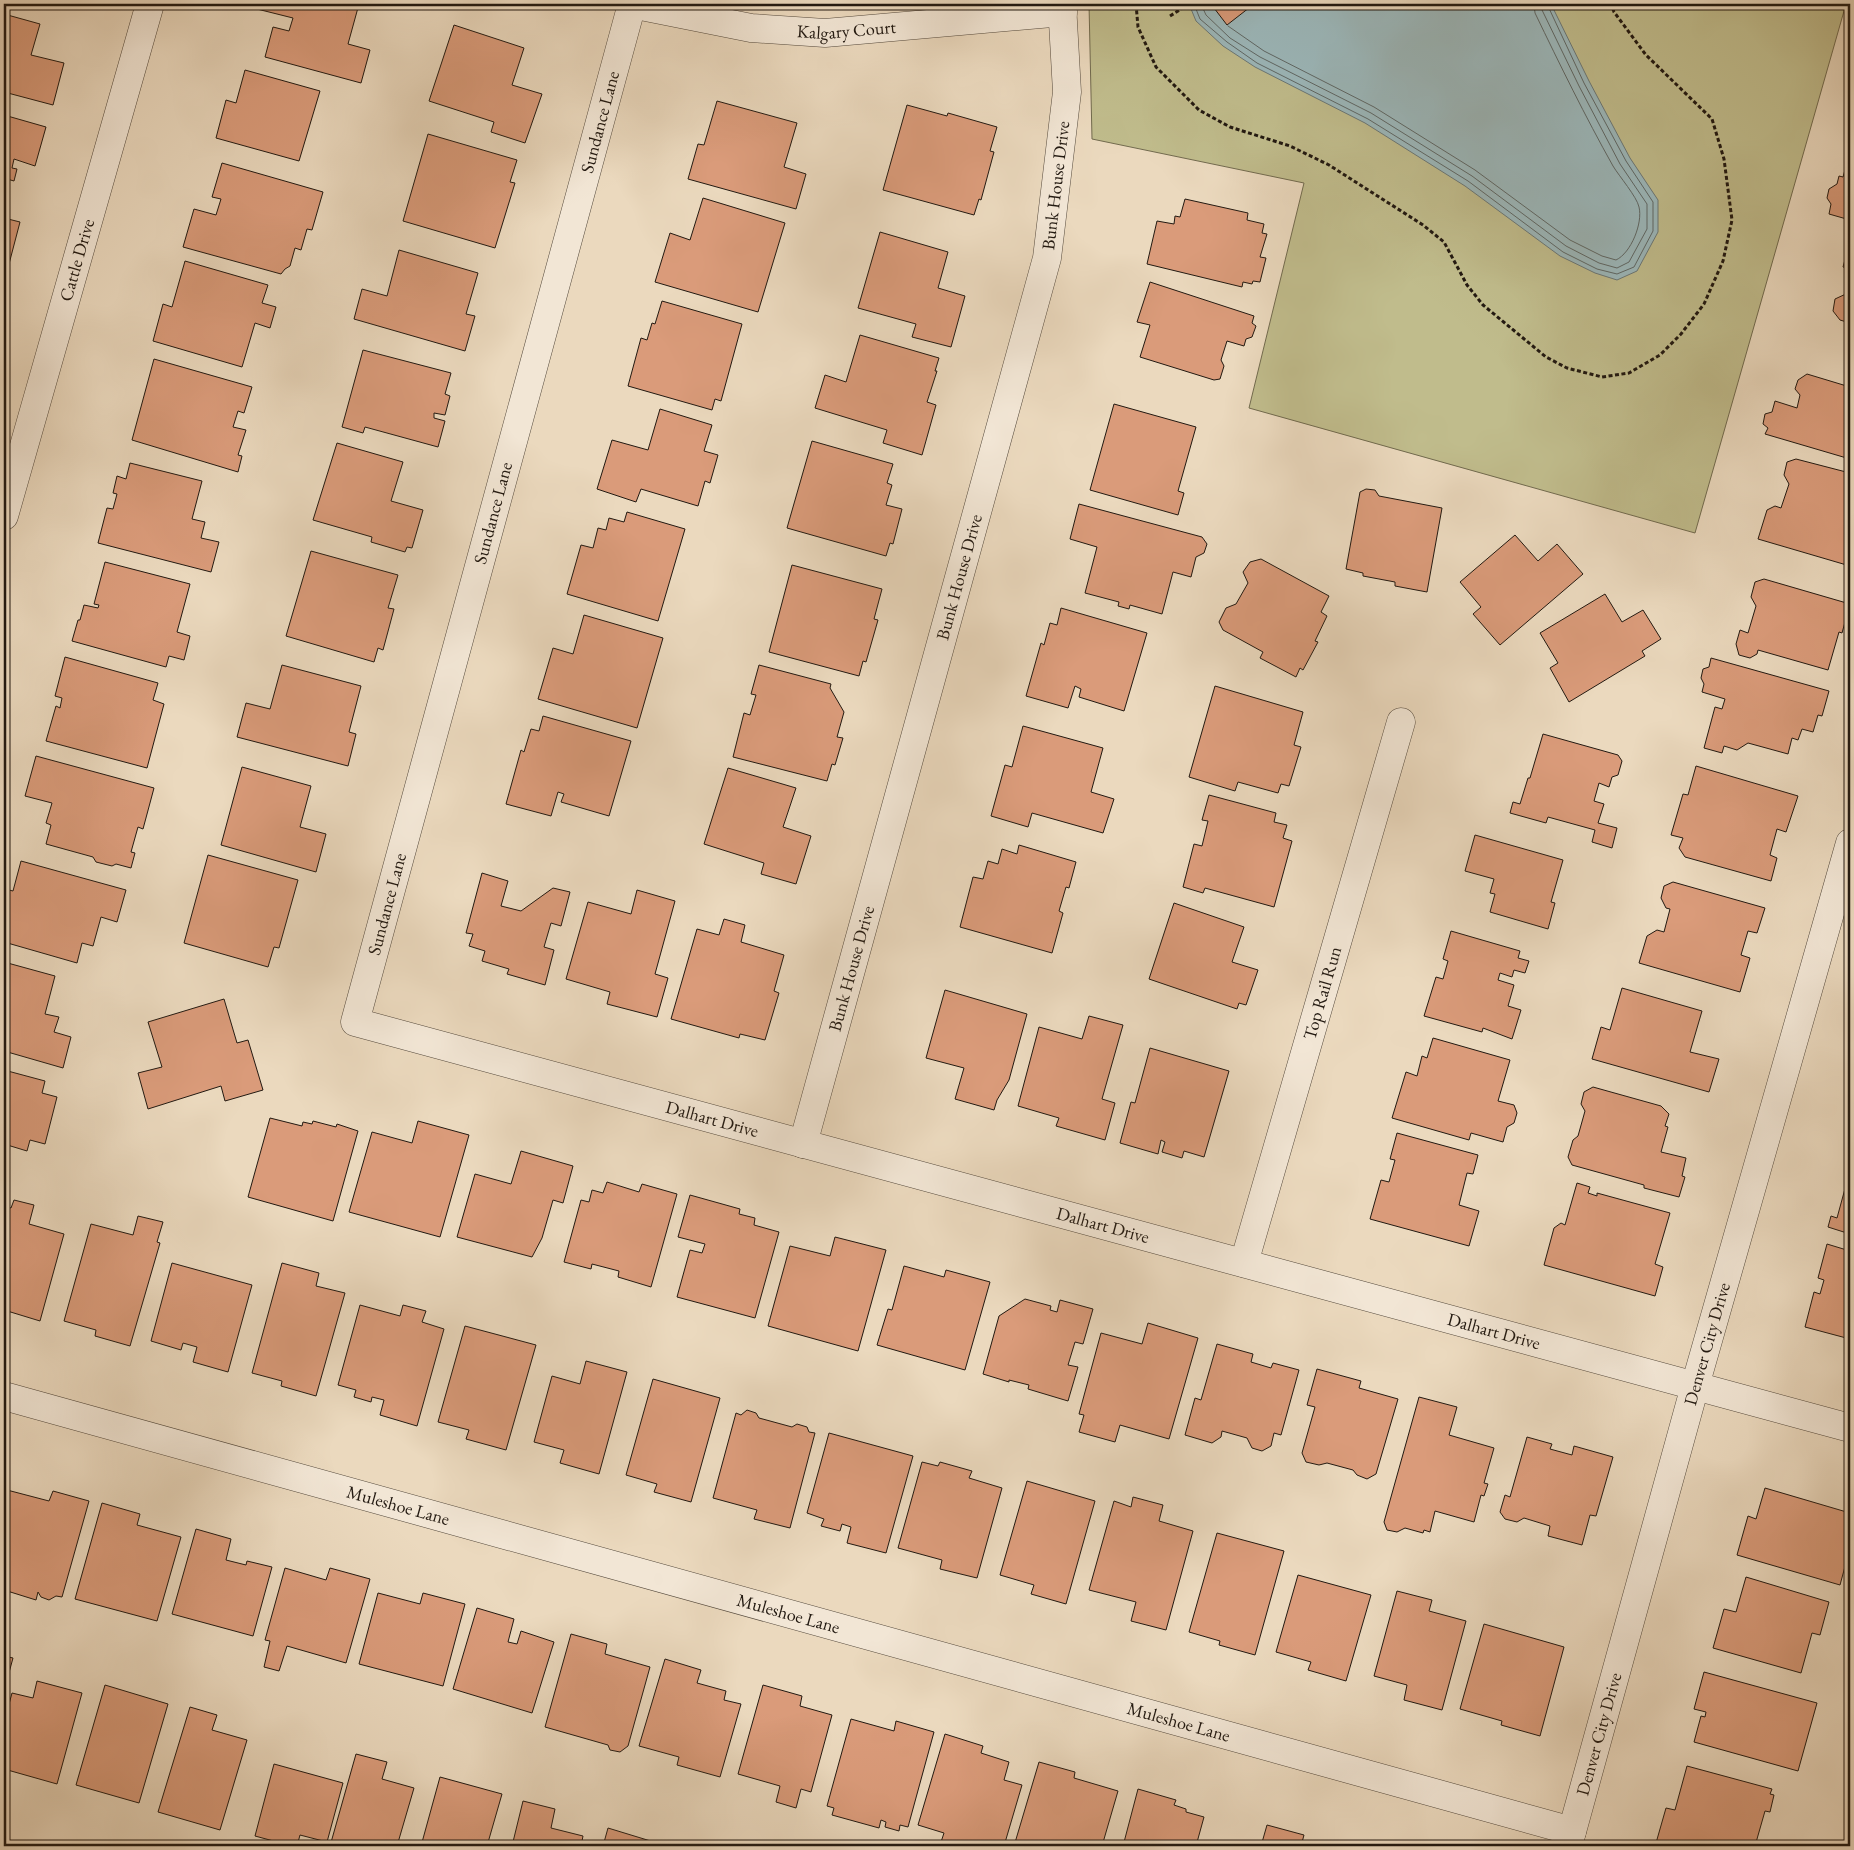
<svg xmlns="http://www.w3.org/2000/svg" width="1854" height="1850" font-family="'EB Garamond',serif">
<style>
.green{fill:#c0bc8c;stroke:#716a4e}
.water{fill:#9cb8bb;stroke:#6b7877}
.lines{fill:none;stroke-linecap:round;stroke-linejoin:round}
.shore{stroke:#5f6866;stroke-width:1}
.building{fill:#da9b7a;stroke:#221911}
.street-casing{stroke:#54493c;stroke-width:29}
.path{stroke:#221911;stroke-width:3;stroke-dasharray:4 2.5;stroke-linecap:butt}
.street{stroke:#f2e6d5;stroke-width:28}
.labels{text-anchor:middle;stroke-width:5;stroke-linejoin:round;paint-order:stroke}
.street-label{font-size:18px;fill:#221911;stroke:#f2e6d5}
</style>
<rect width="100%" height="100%" fill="#ebd9be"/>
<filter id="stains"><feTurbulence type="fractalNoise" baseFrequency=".004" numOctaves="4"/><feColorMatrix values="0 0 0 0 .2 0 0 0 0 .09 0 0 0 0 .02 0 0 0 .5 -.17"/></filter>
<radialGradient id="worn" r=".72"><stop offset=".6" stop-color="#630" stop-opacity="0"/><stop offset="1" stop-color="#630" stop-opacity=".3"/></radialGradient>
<path class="green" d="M1089,4H1846L1695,533L1249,408L1304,183L1092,139Z"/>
<path class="water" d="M1189,4H1551L1589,81L1630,158L1658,200V232L1637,271L1617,280L1595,273L1560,256L1465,186L1365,123L1255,67L1223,46L1196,21Z"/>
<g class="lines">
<g class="shore">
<path d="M1194,4L1200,19L1227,42L1257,63L1368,119L1468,181L1563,252L1597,269L1617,274L1634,267L1653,231V202L1626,161L1584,83L1547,4"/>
<path d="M1201,4L1206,15L1230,38L1260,57L1371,113L1472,176L1566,246L1599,263L1617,268L1629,262L1647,229V204L1620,164L1579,86L1542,10L1541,4"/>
<path d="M1228,26L1264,51L1374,107L1475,170L1570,240L1602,256L1616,260C1631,253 1643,223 1639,207C1637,197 1619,176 1613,166C1585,116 1560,65 1535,13L1534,4"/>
</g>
</g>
<g class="building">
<path d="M254,4H359L348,44L370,50L361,83L265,57L273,27L289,31L293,18L253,8Z"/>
<path d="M1211,4H1254L1227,25Z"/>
<path d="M4,14L40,24L31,55L64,63L53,105L4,92Z"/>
<path d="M454,25L524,48L512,85L542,94L525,143L491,132L494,122L429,101Z"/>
<path d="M245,70L320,91L299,161L216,138L226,100L236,103Z"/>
<path d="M717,101L797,123L784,167L806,174L796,209L688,179L698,144L704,145Z"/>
<path d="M907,105L947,116L948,113L997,127L990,151L994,152L981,200L979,199L974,215L883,190Z"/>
<path d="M4,115L46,127L35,166L14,159L12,168L17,169L14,181L7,179L4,193Z"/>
<path d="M428,134L517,160L510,182L515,183L495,248L403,221Z"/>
<path d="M1850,152V220L1829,214L1831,204L1827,198L1829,189L1837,184L1839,176L1843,177Z"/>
<path d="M222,163L323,192L312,230L307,229L301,250L295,248L290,266L285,269L281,274L183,247L194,209L216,215L221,199L212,197Z"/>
<path d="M703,198L785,223L758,312L655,282L670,233L690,240Z"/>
<path d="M1185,199L1248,213L1247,220L1264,224L1262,233L1267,234L1260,257L1266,258L1260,282L1253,281L1252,284L1243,282L1242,287L1147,264L1157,221L1174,224L1175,216L1180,217Z"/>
<path d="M4,218L20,222L9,264L4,263Z"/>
<path d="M880,232L948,252L938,288L965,296L951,347L912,337L916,324L858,308Z"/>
<path d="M1850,241V269L1843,267Z"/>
<path d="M399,250L478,273L466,314L475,316L465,351L354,319L362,289L387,296Z"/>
<path d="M185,261L268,285L262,303L276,307L270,328L255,323L242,367L153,341L163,304L172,307Z"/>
<path d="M1150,282L1254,316L1252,323L1256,326L1252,337L1246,339L1244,346L1227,341L1221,360L1224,366L1220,379L1214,380L1140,357L1150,325L1137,322Z"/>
<path d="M1850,285V323L1840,320L1833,311L1835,299L1848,293Z"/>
<path d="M662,301L742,324L721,401L715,399L712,410L628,386L641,338L647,340L652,323L655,324Z"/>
<path d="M860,335L939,358L935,371H937L927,402L936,405L922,455L883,443L887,430L815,408L825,375L846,382Z"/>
<path d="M363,350L451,373L445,394L450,396L445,415L434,413V418L445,421L438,447L365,427L363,433L342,427Z"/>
<path d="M154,359L252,387L244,413L238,411L233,427L246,430L238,455L242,456L238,472L132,440Z"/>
<path d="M1807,374L1850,387V459L1765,434L1768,428L1763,424L1765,414L1772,412L1775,401L1797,408L1800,395L1795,389L1798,380Z"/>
<path d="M1114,404L1196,427L1178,491L1184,493L1178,515L1090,490Z"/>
<path d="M660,409L712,425L704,451L718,455L710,483L705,481L698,506L641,489L636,502L597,489L612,440L648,450Z"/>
<path d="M812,441L893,464L887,483L892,485L886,505L902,509L893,544L890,543L886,556L787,528Z"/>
<path d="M337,443L403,462L391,501L423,510L412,548L407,547L405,552L371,542L372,537L313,520Z"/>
<path d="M1796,459L1850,473V566L1758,539L1767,510L1775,506L1781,508L1789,484L1784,475L1787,462Z"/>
<path d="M130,463L202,481L192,519L205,522L201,538L219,542L211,572L98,543L107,508L113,509L117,494L113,493L117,476L126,479Z"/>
<path d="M1366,489L1375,490L1379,496L1442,508L1427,592L1395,586V582L1363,576V573L1346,569L1360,492Z"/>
<path d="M1079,504L1202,537L1207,544L1204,553L1196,557L1191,577L1173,572L1162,614L1130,605L1129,609L1118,606L1119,602L1085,593L1097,547L1070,539Z"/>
<path d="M627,512L685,529L658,621L567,594L581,545L593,548L598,528L606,530L609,518L624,522Z"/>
<path d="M1515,535L1538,561L1557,544L1583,574L1500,645L1473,614L1481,607L1460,582Z"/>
<path d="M311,551L398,575L388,608L394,609L383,650L378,648L374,662L286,636Z"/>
<path d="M1261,559L1329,596L1321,612L1327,616L1315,641L1318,642L1303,670L1300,668L1296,677L1260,658L1263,652L1223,630L1219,622L1226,608L1236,604L1248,583L1243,572L1250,562Z"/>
<path d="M105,562L190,584L177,632L190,636L184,660L169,656L166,667L72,641L78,620H80L84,605L98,608L99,605L94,604Z"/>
<path d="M792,565L882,589L874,619L878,620L866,662L863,661L859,676L769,652Z"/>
<path d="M1764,579L1850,604L1842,633L1839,632L1828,670L1758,650L1757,654L1750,658L1739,655L1736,644L1740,630L1748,633L1756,606L1751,597L1755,582Z"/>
<path d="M1605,594L1622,622L1643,610L1661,639L1642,651L1645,656L1569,702L1550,668L1558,663L1540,633Z"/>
<path d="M1061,608L1147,633L1124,711L1079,697L1081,689L1075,686L1068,708L1026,696L1041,643L1044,645L1050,623L1057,625Z"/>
<path d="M584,615L663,638L637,728L538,699L553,648L573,654Z"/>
<path d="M65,657L158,683L153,700L164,704L147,768L46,741L56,706L60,708L62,698L55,696Z"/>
<path d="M1711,658L1829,691L1822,716L1818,715L1813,732L1802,729L1798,740L1792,738L1788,754L1748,743L1737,750L1724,746L1722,753L1704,748L1715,707L1722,709L1725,699L1702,692L1704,684L1701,678L1703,669L1709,667Z"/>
<path d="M282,665L361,686L349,732L356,734L348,766L237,737L246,703L270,709Z"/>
<path d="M759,665L831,684L830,688L844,712L837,737L843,738L835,765L832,764L827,781L733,757L744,713L750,715L756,695L751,694Z"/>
<path d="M1215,686L1303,712L1294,745L1301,747L1289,786L1281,784L1278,793L1238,782L1235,791L1189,777Z"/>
<path d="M543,716L631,741L609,816L561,802L564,794L558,792L551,816L506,804L521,750L524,752L531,729L539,731Z"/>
<path d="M1023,726L1103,748L1091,792L1114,799L1103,833L1032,813L1028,827L991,816L1005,765L1012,767Z"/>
<path d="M1543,734L1618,755L1622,761L1618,775L1612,777L1609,787L1599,783L1594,801L1604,804L1598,823L1617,828L1612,848L1592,842L1595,830L1548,817L1546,823L1510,813L1513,802L1520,804L1528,778H1530Z"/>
<path d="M36,756L154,788L143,829L138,827L131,852L135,853L131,868L116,864L112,866L96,862L93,857L46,844L51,825L46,823L52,803L25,796Z"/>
<path d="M1696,766L1798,796L1786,832L1777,829L1770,855L1777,858L1771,881L1685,857L1679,848L1683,838L1671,835L1683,794L1688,795Z"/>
<path d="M242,767L311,786L300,827L326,834L316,872L221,845Z"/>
<path d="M728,768L796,788L783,827L811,836L796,884L761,874L764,863L704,844Z"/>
<path d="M1209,795L1276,813L1274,822L1287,825L1283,838L1292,841L1274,907L1205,888L1203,893L1183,887L1194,844L1202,846L1208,821L1202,820Z"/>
<path d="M1475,835L1563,860L1551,902L1555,903L1548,929L1490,912L1495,894L1490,893L1494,879L1465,871Z"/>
<path d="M1019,845L1076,862L1069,888L1066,887L1059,911L1063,913L1052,953L960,927L973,877L983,879L988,861L998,864L1002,849L1017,854Z"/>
<path d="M208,855L298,880L279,948L274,947L268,967L184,943Z"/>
<path d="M21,861L126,890L117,922L101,917L93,946L82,943L77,963L4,942V900L6,901L9,890L13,891Z"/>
<path d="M482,873L508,881L501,906L521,911L553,888L570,892L561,926L551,923L544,947L554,950L545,985L507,974L509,969L482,961L485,951L469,946L473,934L466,933Z"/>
<path d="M1673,882L1765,908L1757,933L1748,931L1741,955L1750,958L1740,992L1639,963L1647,936L1657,930L1664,932L1670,909L1666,908L1661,898L1664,886Z"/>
<path d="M637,890L675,901L655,974L668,978L657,1017L607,1004L610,992L566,979L588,902L631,914Z"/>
<path d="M1174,903L1244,927L1232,962L1258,970L1246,1005L1239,1003L1237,1009L1149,979Z"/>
<path d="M724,919L745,925L741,942L784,955L774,991L779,993L765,1040L740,1034L739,1038L671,1019L697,929L719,935Z"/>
<path d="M1451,931L1520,951L1518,958L1529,961L1525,973L1514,970L1512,977L1500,973L1498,980L1514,985L1508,1006L1521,1010L1512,1039L1483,1028L1482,1032L1424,1016L1436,977L1443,979L1448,961L1443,959Z"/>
<path d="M4,962L55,976L45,1014L59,1017L54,1032L71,1037L63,1068L4,1051Z"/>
<path d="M1622,988L1702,1011L1690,1052L1719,1059L1709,1092L1592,1059L1601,1027L1610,1030Z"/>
<path d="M945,990L1027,1014L1009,1080L997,1100L994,1110L955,1099L964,1068L926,1058Z"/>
<path d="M224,999L237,1043L248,1040L263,1090L225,1101L221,1086L148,1109L138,1073L162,1067L148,1022Z"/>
<path d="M1089,1016L1123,1025L1102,1099L1115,1103L1105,1140L1056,1126L1059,1118L1018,1106L1039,1027L1082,1039Z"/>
<path d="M1433,1038L1510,1060L1498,1101L1514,1105L1517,1113L1514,1123L1507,1127L1503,1142L1471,1133L1469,1140L1392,1118L1406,1072L1417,1076L1422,1056L1427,1058Z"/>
<path d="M1150,1048L1229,1071L1204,1157L1184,1151L1182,1158L1162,1152L1165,1142L1161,1140L1158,1154L1120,1143L1131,1102L1135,1103Z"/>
<path d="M4,1070L45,1081L42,1093L57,1097L45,1144L30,1140L27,1151L4,1144Z"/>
<path d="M1593,1087L1661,1106L1669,1114L1665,1126L1668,1127L1661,1152L1686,1158L1682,1176L1685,1177L1679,1197L1644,1188V1185L1572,1165L1568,1157L1573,1140L1578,1136L1585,1111L1581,1104L1584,1092Z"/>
<path d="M270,1118L302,1126L303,1122L312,1124L313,1121L336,1127L337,1124L358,1131L333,1221L248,1197Z"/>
<path d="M418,1121L469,1135L440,1237L349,1212L372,1132L412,1143Z"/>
<path d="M1397,1133L1478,1155L1473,1174L1467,1173L1459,1205L1479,1211L1469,1246L1370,1219L1381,1180L1389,1182L1395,1160L1390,1159Z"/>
<path d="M521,1151L573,1166L563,1203L553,1200L542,1238L532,1257L457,1237L475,1174L511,1184Z"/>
<path d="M607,1182L639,1192L642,1184L677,1194L651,1287L618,1277L619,1271L592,1264L591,1269L564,1262L581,1200L589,1202L592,1190L603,1193Z"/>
<path d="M1577,1183L1590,1187L1588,1193L1597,1196V1193L1670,1213L1655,1264L1663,1267L1655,1296L1544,1265L1554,1228L1561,1223L1565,1225Z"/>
<path d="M1846,1185L1850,1186V1234L1828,1227L1831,1216L1837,1218Z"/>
<path d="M690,1195L740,1209L739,1214L755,1218L754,1225L779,1232L755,1318L677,1297L690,1250L702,1253L705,1244L678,1237Z"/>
<path d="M14,1200L34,1205L29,1224L64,1234L40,1321L4,1310L8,1294L4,1293V1206L11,1208Z"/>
<path d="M138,1216L163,1222L157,1242L160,1243L130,1346L95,1336L96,1330L64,1321L91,1224L133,1235Z"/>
<path d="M835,1237L886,1250L858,1351L768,1326L790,1246L830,1256Z"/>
<path d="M1827,1244L1850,1251V1339L1805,1327L1814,1292L1820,1294L1824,1280L1818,1278Z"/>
<path d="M172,1263L252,1285L228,1372L193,1362L197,1347L183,1343L181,1350L151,1341Z"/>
<path d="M282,1263L319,1273L316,1286L345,1293L316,1396L281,1386L282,1381L252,1373Z"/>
<path d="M904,1266L944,1277L946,1270L990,1282L965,1370L877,1345L888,1309L892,1310Z"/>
<path d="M1025,1299L1051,1306L1050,1310L1057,1312L1060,1300L1093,1309L1083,1344L1075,1342L1068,1365L1078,1367L1068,1401L1028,1389L1029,1385L1009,1380V1382L983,1374L999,1316Z"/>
<path d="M360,1305L400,1316L403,1305L426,1311L422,1322L444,1329L417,1426L380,1415L384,1400L372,1397L371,1402L354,1397L356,1390L338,1385Z"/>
<path d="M1148,1323L1198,1338L1169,1439L1120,1425L1115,1442L1079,1432L1084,1415L1079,1414L1101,1333L1142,1344Z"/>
<path d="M465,1326L536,1345L506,1450L466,1439L469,1430L438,1422Z"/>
<path d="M1217,1344L1253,1354L1251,1362L1271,1368L1273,1363L1299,1370L1281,1435L1274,1433L1271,1446L1262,1451L1252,1448L1247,1438L1222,1431L1221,1437L1212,1443L1185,1435L1195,1398L1201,1400Z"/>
<path d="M586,1361L627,1372L599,1474L560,1463L564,1450L534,1442L552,1376L580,1384Z"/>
<path d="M1317,1369L1361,1381L1359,1388L1398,1399L1376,1474L1367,1479L1357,1475L1353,1470L1327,1463L1319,1465L1306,1462L1302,1453L1315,1407L1307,1405Z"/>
<path d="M653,1379L720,1398L691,1502L654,1492L657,1484L626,1475Z"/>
<path d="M1419,1397L1457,1407L1449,1435L1494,1448L1484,1483L1488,1484L1484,1496L1481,1495L1474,1522L1435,1511L1430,1532L1424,1530L1423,1533L1405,1528L1397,1532L1387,1530L1384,1522Z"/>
<path d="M747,1410L756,1413L759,1418L792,1427L797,1424L807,1427L809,1432L815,1433L790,1528L754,1519L757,1510L713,1498L736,1413L741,1415Z"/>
<path d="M829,1433L913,1456L886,1553L847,1543L851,1527L842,1524L840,1531L821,1526L824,1519L807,1513Z"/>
<path d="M1527,1437L1552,1444L1550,1449L1572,1455L1574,1446L1613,1457L1596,1516L1590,1515L1582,1545L1548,1536L1550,1526L1524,1518L1517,1522L1505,1519L1500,1512L1505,1495L1510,1497Z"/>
<path d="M922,1462L938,1466L940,1462L972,1471L969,1478L1002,1488L977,1578L940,1569L942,1560L898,1548Z"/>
<path d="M1027,1481L1095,1501L1066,1604L1031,1594L1034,1585L1000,1575Z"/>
<path d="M1765,1488L1850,1513V1548L1840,1585L1737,1555L1748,1516L1756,1519Z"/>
<path d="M7,1490L49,1501L53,1491L89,1501L62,1597L56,1596L49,1600L41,1597L38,1592L36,1600L4,1590V1500Z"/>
<path d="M1133,1497L1163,1505L1159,1521L1193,1531L1166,1630L1131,1621L1136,1602L1089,1590L1114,1501L1131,1507Z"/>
<path d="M102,1503L140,1514L137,1525L181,1537L157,1621L75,1599Z"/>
<path d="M196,1529L231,1539L226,1560L246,1565L247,1561L272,1567L253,1636L172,1614Z"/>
<path d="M1217,1533L1284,1551L1255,1655L1219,1645L1220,1641L1189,1632Z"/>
<path d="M285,1568L326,1580L330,1568L370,1579L346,1663L287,1646L279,1671L264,1667L270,1641L265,1640Z"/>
<path d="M1298,1575L1371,1595L1346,1681L1308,1670L1311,1662L1276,1652Z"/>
<path d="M1746,1577L1829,1602L1820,1635L1812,1633L1801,1673L1713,1648L1724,1609L1736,1612Z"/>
<path d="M1397,1591L1432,1600L1429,1611L1466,1621L1442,1710L1404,1700L1407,1685L1374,1676Z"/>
<path d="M378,1593L420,1604L423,1593L465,1604L443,1686L359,1664Z"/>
<path d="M477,1608L514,1619L508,1642L517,1644L521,1631L554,1642L532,1713L453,1689Z"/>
<path d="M1484,1624L1564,1647L1540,1736L1501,1725L1502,1721L1460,1709Z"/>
<path d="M571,1634L607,1644L605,1654L650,1667L628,1746L620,1752L610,1750L608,1745L545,1727Z"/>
<path d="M4,1656L13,1658L4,1691Z"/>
<path d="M665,1659L701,1670L697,1683L726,1691L724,1700L741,1704L720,1777L677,1765L679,1757L639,1746Z"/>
<path d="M1704,1672L1817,1703L1798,1771L1694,1742L1701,1716L1705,1717L1706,1712L1694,1709Z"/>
<path d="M37,1681L82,1693L57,1784L4,1769V1723L12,1693L33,1698Z"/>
<path d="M105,1685L168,1704L139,1803L76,1785Z"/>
<path d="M763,1685L802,1696L800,1706L832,1715L811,1792L801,1789L796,1808L776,1802L780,1786L738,1774Z"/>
<path d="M190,1707L217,1715L212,1730L247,1740L220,1830L158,1812Z"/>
<path d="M851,1719L894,1731L896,1721L934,1732L908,1827L900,1825L899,1831L885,1827L886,1822L881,1820L879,1828L832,1815L834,1808L827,1806Z"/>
<path d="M945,1734L983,1746L981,1753L1009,1762L1004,1780L1022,1785L1004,1846H955L941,1842L944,1833L918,1825Z"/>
<path d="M356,1754L387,1762L382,1779L414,1788L397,1846H330Z"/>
<path d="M1039,1762L1075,1772L1074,1778L1118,1791L1102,1846H1014Z"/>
<path d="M274,1764L343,1783L327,1842L300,1835L297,1846H292L255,1836Z"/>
<path d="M1687,1766L1772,1789L1770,1794L1774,1795L1770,1812L1765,1811L1755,1846H1668L1656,1843L1666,1808L1675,1810Z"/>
<path d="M440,1777L502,1794L487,1846H421Z"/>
<path d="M1138,1789L1176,1800L1174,1805L1186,1809V1812L1204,1817L1196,1846H1123Z"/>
<path d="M523,1801L555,1809L551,1828L583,1836L581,1846H512Z"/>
<path d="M1267,1825L1304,1835L1301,1846H1261Z"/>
<path d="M608,1828L667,1846H603Z"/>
</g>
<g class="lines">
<defs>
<g id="street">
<path id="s1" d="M631,4L751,28L825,33L1063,12"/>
<path id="s2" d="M632,4L355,1022L1850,1428"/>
<path id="s3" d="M4,516L150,4"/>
<path id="s4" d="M803,1144L1047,258L1067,92L1062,4"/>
<path id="s5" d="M1244,1263L1401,722"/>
<path id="s6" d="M4,1396L1572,1831"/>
<path id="s7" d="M1568,1846L1695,1386L1850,843"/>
</g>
</defs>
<use href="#street" class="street-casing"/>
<g class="path">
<path d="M1136,4L1138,27L1156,67L1199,110L1230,127L1290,146L1329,165L1423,225L1444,242L1467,285L1483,305L1546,357L1567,368L1602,377L1629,373L1660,355L1681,334L1704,304L1723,261L1732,220L1724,159L1712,119L1646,55L1614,12L1611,4"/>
<path d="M1170,16L1189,4"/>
</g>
<use href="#street" class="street"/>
</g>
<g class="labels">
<g class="street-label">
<text dy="6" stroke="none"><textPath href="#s1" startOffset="218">Kalgary Court</textPath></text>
<text transform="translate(600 122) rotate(-75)" y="6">Sundance Lane</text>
<text dy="6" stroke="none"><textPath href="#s4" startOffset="992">Bunk House Drive</textPath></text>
<text dy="6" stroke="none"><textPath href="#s3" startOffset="266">Cattle Drive</textPath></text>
<text transform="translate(493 513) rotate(-75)" y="6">Sundance Lane</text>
<text dy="6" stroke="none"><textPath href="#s4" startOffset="588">Bunk House Drive</textPath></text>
<text transform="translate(387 904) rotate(-75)" y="6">Sundance Lane</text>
<text dy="6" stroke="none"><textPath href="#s4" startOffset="182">Bunk House Drive</textPath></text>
<text dy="6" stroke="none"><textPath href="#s5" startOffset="281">Top Rail Run</textPath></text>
<text dy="6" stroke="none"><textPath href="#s2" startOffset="1425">Dalhart Drive</textPath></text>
<text dy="6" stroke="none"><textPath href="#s2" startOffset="1830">Dalhart Drive</textPath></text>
<text dy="6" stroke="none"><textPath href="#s2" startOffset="2235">Dalhart Drive</textPath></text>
<text dy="6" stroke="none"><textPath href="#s7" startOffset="521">Denver City Drive</textPath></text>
<text dy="6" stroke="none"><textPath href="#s6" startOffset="409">Muleshoe Lane</textPath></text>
<text dy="6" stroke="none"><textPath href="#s6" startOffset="814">Muleshoe Lane</textPath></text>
<text dy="6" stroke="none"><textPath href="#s6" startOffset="1219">Muleshoe Lane</textPath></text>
<text dy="6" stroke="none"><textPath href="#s7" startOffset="116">Denver City Drive</textPath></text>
</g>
</g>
<rect width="1854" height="1850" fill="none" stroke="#ebd9be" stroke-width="20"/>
<rect x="5" y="5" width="1844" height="1840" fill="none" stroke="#221911" stroke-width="2.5"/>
<rect x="10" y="10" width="1834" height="1830" fill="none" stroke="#221911"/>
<rect width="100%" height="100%" filter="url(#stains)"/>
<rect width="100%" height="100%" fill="url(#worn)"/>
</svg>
